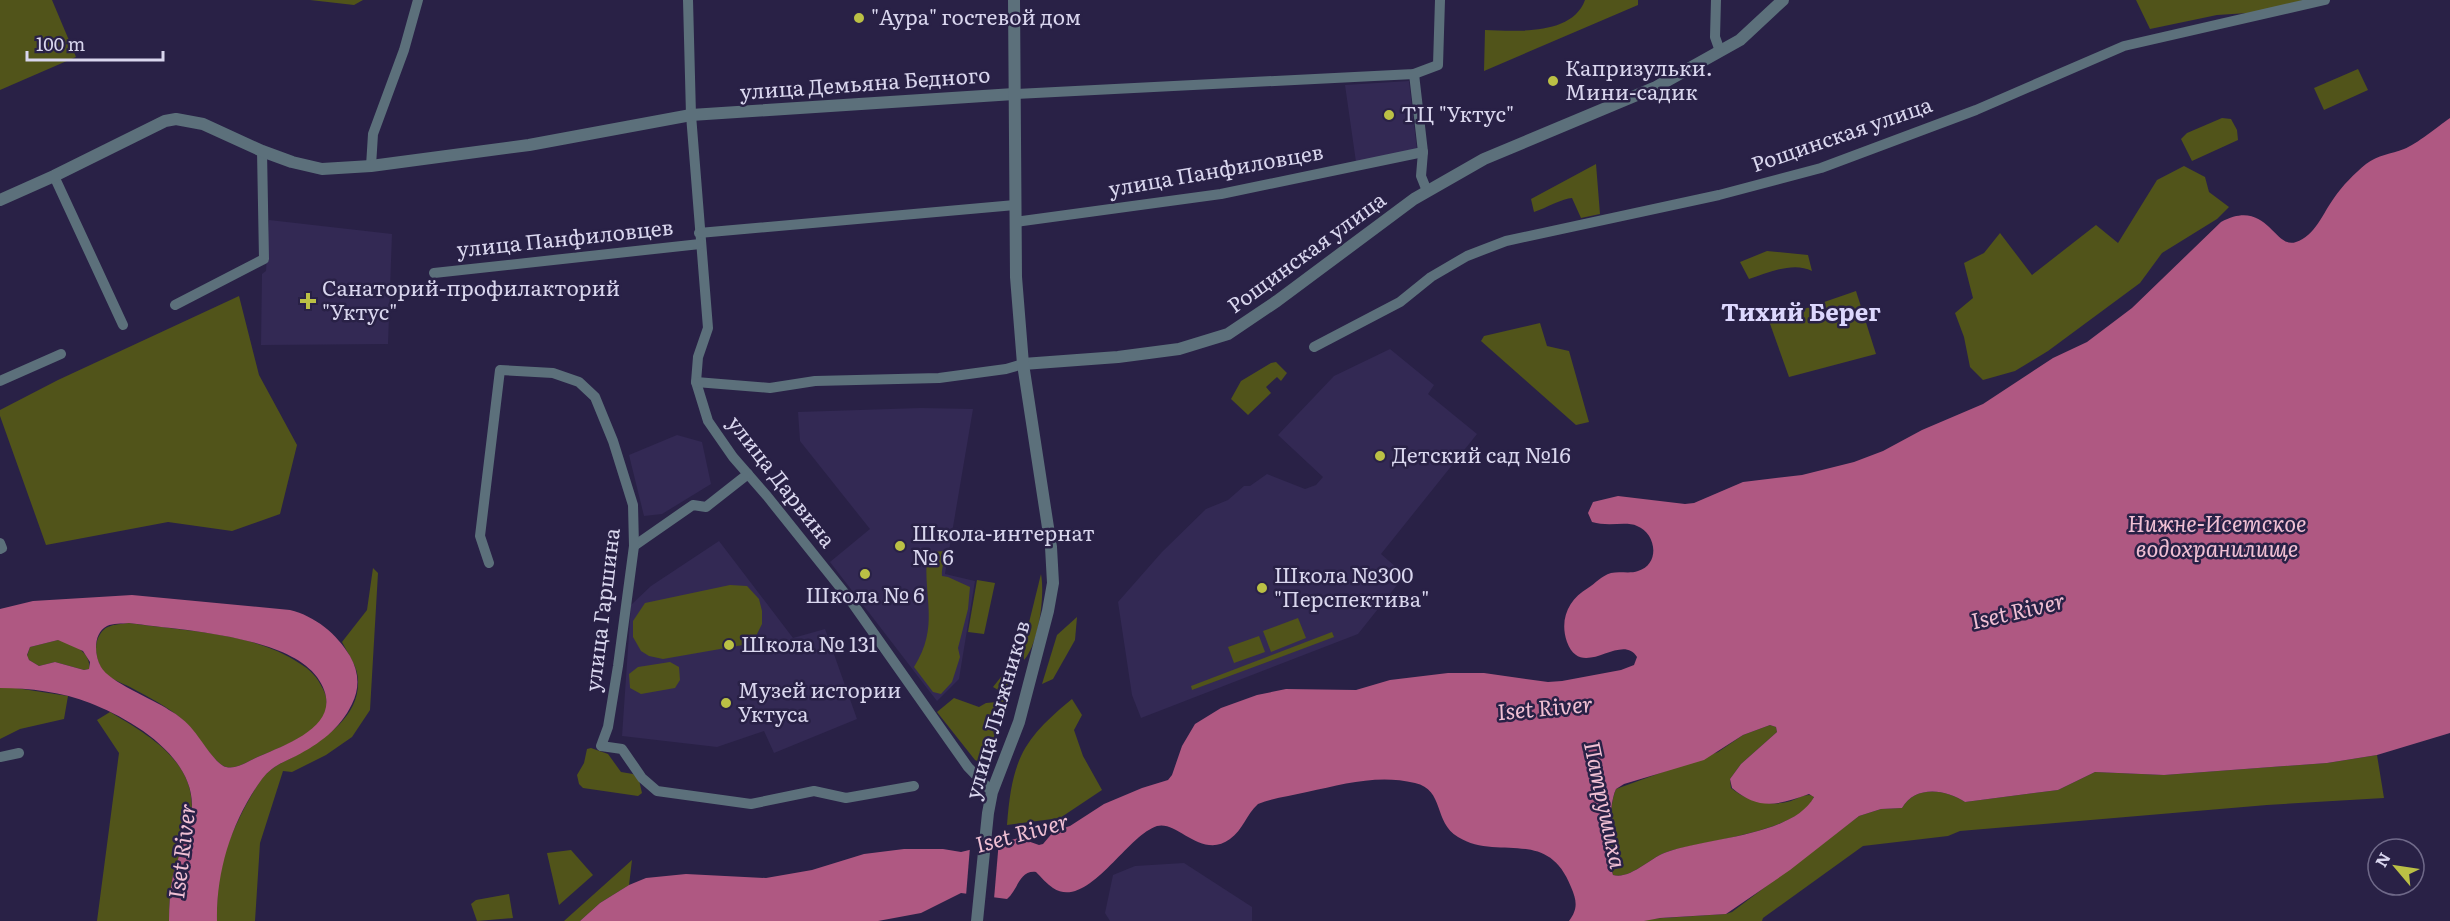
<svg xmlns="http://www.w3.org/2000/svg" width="2450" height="921" font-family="Literata,serif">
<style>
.built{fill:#332954}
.green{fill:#51541a}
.water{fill:#af5882;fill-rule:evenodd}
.pier{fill:#292146}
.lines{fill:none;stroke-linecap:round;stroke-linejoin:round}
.minor{stroke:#5c707b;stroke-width:10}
.tertiary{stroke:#5c707b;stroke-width:12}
.poi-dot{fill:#bbc045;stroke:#292146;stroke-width:2}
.labels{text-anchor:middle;stroke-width:5;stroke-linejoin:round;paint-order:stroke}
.poi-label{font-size:21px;fill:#d9d6ee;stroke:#292146;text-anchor:start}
.street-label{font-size:21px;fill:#d9d6ee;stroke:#292146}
.water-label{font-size:22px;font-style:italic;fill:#f1c0d4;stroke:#292146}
.quarter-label{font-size:24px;font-weight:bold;fill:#dcd7fd;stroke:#292146}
</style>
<rect width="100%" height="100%" fill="#292146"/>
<g class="built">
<path d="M1409,81L1417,150L1356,162L1345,85Z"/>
<path d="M269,220L392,234L388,344L261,345L262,274L266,271Z"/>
<path d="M1390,349L1434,385L1428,394L1477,434L1381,554L1405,575L1358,634L1141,718L1132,695L1118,602L1162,552L1206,509L1228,500L1244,486H1250L1267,474L1305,489L1316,485L1323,477L1278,435L1334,376Z"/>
<path d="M921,408L973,409L945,574L975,581L959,679L937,701L830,562L870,529L800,441L798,412Z"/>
<path d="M677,435L702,442L711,484L662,514L644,516L629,455Z"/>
<path d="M719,541L793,638L825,629L857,719L774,753L764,731L717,747L622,736L631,605L651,586Z"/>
<path d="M1184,863L1252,907V921H1110L1105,913L1113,875L1135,866Z"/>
</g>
<g class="green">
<path d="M0,0H52L76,57L0,90Z"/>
<path d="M310,0H363L354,5Z"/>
<path d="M1585,0H1638V5L1484,71L1485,30C1515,31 1572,36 1585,0Z"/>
<path d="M2136,0H2324L2279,11L2217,15L2150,29Z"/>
<path d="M2358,69L2368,90L2324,110L2314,88Z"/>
<path d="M2222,118L2231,119L2237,130L2238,140L2192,161L2181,139L2187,133Z"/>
<path d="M1596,164L1600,214L1581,218L1572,198C1563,198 1546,208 1534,212L1531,199Z"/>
<path d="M2184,166L2205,177L2209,192L2229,207L2217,219L2162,253L2140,283L2048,351L2015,371L1983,380L1970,367L1964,337L1955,313L1973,298L1964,263L1984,253L2000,233L2032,275L2096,225L2118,243L2157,180Z"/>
<path d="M1767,251L1808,255L1812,271C1793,261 1768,273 1749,279L1740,262Z"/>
<path d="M1856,291L1876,354L1789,377L1769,321Z"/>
<path d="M239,296L259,375L297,445L280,514L232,531L168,522L46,545L0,416V410L58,380Z"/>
<path d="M1540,323L1547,346L1569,351L1589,422L1576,425L1481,341L1484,336Z"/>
<path d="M1276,362L1287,373L1281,381L1277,377L1266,387L1271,393L1248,415L1231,399L1241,381L1271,363Z"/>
<path d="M946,551C945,560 941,568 942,576L948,577L970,587L968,609L958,648L960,657L952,682L941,694L933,692L914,667C940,626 923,598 927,556L931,552Z"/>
<path d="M373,568L378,573L370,710L352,737L326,755L292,772L283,771L260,843L255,921H217C217,901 217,881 222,862C227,841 250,793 264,776C275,764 289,760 302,752C328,737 360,714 358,680C358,667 348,654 342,642L367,610Z"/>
<path d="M1041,574C1045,595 1039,643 1024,660L1023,647Z"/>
<path d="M977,580L995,583L984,634L968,632Z"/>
<path d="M730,585L747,586L759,599L762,611V624L756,636L743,645L663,659L649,656L641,651L633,637V621L645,603Z"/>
<path d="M1077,617L1075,640L1053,679L1042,684L1057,635Z"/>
<path d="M1298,618L1306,638L1271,652L1263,631Z"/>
<path d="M129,623C183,631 253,632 299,663C311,670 317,677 323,689C342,726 284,746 260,756C250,760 237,770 226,767C214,764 195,730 184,721C169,707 148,697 130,687C122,683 113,680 106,674C98,667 94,651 97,641C103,624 113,625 129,623Z"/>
<path d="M1332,632L1334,637L1192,690L1191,686Z"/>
<path d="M1259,636L1265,652L1234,663L1228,647Z"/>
<path d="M58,640C72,642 92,653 89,669L84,670L55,662L39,666L29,660L27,656L30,647Z"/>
<path d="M670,662L679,667L680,680L675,688L641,694L630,688L629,674L638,667Z"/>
<path d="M1012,663L1004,702L990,717L997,725L991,749L982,763L975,760L937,712L954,698L979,707L986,703L997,702L1000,691L993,687Z"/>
<path d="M0,688H16L68,696L64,719L20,729L0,739Z"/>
<path d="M1072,699L1082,715L1074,730L1083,756L1102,790L1060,818L1007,825C1012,760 1022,740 1072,699Z"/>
<path d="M110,712C150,736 199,763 191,818C188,837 178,856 173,875C170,890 169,906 169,921H97L119,753L97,720Z"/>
<path d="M1770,725L1776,727L1777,732L1741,764L1730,779L1731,788C1748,802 1770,807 1791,801C1799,798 1806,793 1814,796C1804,832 1699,841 1667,852C1651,857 1630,880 1613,875C1609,857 1608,806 1616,789L1718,752L1743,735Z"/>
<path d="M591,748L608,754L621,772L633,774L639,780L642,793L638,796L583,788L579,784L577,775L584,763L587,749Z"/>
<path d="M2377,755L2384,798L2267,805L1960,831L1948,836L1863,846L1763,918L1762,921H1644L1647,919L1726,914L1732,912L1859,816L1881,809L1902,808C1915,785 1946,789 1965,802L2058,790L2095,772L2164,775L2327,763Z"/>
<path d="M571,850L593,875L559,905L547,853Z"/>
<path d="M632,860L629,885L600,903L580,921H564Z"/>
<path d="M509,894L513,918L477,921L471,904L476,900Z"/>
</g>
<g class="water">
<path d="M2450,118V733L2377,755L2327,763L2164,775L2095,772L2058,790L1965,802C1946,789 1915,785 1902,808L1881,809L1859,816L1790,870L1726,914L1660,918L1644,921H1569C1578,909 1577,901 1571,887C1547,826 1498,862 1458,837C1433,822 1445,790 1415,783C1378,774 1344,784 1307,792C1290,796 1273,798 1258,804C1246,815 1243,830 1230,839C1202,860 1177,820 1157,826C1126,836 1087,911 1053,888C1047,884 1041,877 1036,872C1019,870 1018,890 1007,899L961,893L921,913L878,921H580L600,903L629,885L646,878L686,874L766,878L812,870L864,854L904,849H943L961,852L1019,838L1039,845L1043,844L1054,831L1070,826L1104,804L1142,788L1168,780L1172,775L1182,746L1195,724L1221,708L1257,695L1286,689L1356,690L1390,680L1448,673H1484L1548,682L1562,681L1621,670L1634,665L1637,657C1621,631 1582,682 1567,642C1559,619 1569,599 1588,588C1596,583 1601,576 1611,573C1620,571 1630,574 1638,571C1661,564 1656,533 1637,526C1627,521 1608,527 1592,522L1588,513L1593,502L1618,496L1685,504L1694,503L1743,482L1802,475L1854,462L1883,451L1922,430L1983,404L2053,358L2087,342L2132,308L2221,222C2267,197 2274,250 2296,242C2315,236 2323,213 2334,198C2342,186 2355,173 2366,164C2378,155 2391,154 2404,149C2417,144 2437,127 2450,118ZM1770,725L1776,727L1777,732L1741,764L1730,779L1732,788C1759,811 1778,805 1809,794L1814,797C1793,836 1706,838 1667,852C1651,857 1630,880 1613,875C1608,858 1608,805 1616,789L1624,784L1704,760L1743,735Z"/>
<path d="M132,595L290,610C315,616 337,634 350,656C359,672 360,688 352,704C340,729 319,744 296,756C283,762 271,767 262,779C232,820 216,871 217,921H169C169,906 170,890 173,875C179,852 192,829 192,805C192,755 131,719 90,703C63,692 29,688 0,688V609L33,601ZM129,623C178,630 286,635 317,677C349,722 292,742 260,756C250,760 237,770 226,767C216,765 201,739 193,730C187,722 178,715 169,710C153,699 109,682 101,667C94,655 93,633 107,626C113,623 122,624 129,623ZM58,640L83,651L90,662L89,669L84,670L55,662L39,666L29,660L27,655L30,647Z"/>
</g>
<path class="pier" d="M999,840L994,899L966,896L970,847Z"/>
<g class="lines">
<g class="minor">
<path d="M688,0L691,115L708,328L698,357L696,382L708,421L733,457L767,496L851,601L968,767L992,792"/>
<path d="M1716,0L1715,37L1720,51"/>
<path d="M1414,74L1423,152L1421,176L1427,191"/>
<path d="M1014,94L1414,74L1438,65L1440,0"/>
<path d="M371,166L373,134L404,50L418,0"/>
<path d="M54,176L123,325"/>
<path d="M1015,222L1221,194L1423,152"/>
<path d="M699,233L1015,205"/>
<path d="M434,273L700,244"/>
<path d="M175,305L264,259L262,151"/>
<path d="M1314,347L1400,302L1431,277L1467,256L1506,241L1719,195L1821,168L1976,110L2124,46L2325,0"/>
<path d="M0,381L61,354"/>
<path d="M696,382L770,388L815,381L939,378L1006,369L1023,364"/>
<path d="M0,543L2,548L0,549"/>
<path d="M634,546L693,505L706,507L748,474"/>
<path d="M489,563L480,536L500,370L553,373L579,382L595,397L613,441L633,505L634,546L618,666L608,727L601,746L622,749L642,778L657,791L751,804L814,791L846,798L914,786"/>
<path d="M0,757L19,753"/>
</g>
<g class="tertiary">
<path d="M0,200L54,176L165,121L176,119L203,124L262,151L292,162L322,169L371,166L529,145L691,115L1014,94"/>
<path d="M1023,364L1118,357L1179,349L1228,334L1277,301L1414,199L1484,159L1656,87L1740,40L1783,0"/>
<path d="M977,921L988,813L992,792L1019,722L1048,611L1053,583L1051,547L1023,364L1016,277L1014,0"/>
</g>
</g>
<g class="poi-dot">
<circle cx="859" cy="18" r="6"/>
<circle cx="1553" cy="81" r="6"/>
<circle cx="1389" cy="115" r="6"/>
<path d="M305 292h6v6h6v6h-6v6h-6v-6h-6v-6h6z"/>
<circle cx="1380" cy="456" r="6"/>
<circle cx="900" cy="546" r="6"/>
<circle cx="865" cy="574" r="6"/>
<circle cx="1262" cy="588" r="6"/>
<circle cx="729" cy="645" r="6"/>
<circle cx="726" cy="703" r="6"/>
</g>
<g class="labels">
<g class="poi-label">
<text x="871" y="25">"Аура" гостевой дом</text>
<text x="1565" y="76">Капризульки.<tspan x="1565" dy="24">Мини-садик</tspan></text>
<text x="1401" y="122">ТЦ "Уктус"</text>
<text x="322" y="296">Санаторий-профилакторий<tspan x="322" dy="24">"Уктус"</tspan></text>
<text x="1392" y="463">Детский сад №16</text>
<text x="912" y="541">Школа-интернат<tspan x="912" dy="24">№ 6</tspan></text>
<text x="1274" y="583">Школа №300<tspan x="1274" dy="24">"Перспектива"</tspan></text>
<text x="865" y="603" text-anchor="middle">Школа № 6</text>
<text x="741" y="652">Школа № 131</text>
<text x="738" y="698">Музей истории<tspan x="738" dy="24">Уктуса</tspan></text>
</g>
<g class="street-label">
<text transform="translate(865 84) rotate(-4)" y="7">улица Демьяна Бедного</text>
<text transform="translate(1842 135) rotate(-19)" y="7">Рощинская улица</text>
<text transform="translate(1216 171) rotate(-10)" y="7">улица Панфиловцев</text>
<text transform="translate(565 239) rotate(-6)" y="7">улица Панфиловцев</text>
<text transform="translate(1307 253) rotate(-36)" y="7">Рощинская улица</text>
<text transform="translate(781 482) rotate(52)" y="7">улица Дарвина</text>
<text transform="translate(603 610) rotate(-83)" y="7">улица Гаршина</text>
<text transform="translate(998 710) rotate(-74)" y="7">улица Лыжников</text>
</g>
<g class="water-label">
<text x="2217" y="532">Нижне-Исетское<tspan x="2217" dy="25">водохранилище</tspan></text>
<text transform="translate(2018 611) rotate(-13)" y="8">Iset River</text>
<text transform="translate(1545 708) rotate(-5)" y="8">Iset River</text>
<text transform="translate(1605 805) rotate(78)" y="8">Патрушиха</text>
<text transform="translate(1022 833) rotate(-15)" y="8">Iset River</text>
<text transform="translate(182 851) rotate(-83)" y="8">Iset River</text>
</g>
<g class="quarter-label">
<text x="1801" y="321">Тихий Берег</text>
</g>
</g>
<g transform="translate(2396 867) rotate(299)"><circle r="28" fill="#292146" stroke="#6f6989" stroke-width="1.5"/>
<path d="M0-4.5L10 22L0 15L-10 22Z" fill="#bbc045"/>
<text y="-9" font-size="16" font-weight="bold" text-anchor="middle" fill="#d9d6ee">N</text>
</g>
<path d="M27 51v9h136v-9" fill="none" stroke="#d9d6ee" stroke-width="3"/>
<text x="36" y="51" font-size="18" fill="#d9d6ee" stroke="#292146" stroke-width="4.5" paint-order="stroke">100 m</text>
</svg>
